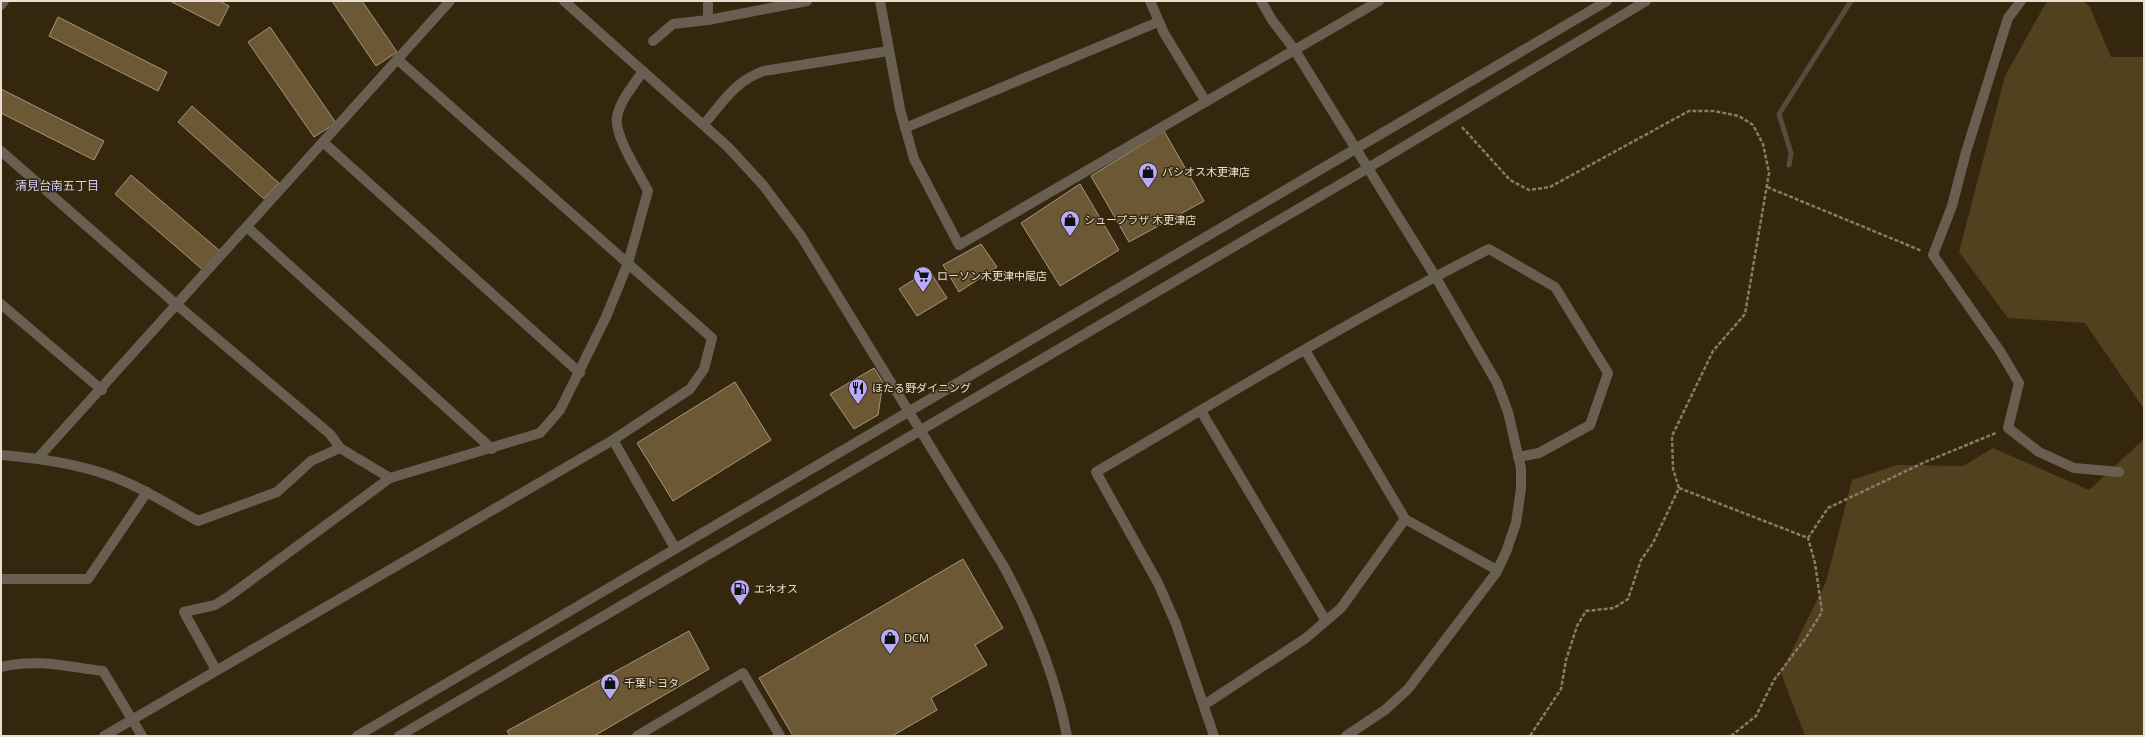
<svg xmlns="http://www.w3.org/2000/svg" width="2145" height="737" font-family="'Noto Sans','Noto Sans JP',sans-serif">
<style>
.green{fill:#52411f}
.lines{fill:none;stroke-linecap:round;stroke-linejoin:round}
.stream{stroke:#554b3f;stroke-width:5}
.building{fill:#6c5834;stroke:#a6967a}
.path{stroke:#887c69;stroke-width:2.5;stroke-dasharray:4 2;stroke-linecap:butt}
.minor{stroke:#685f50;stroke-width:10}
.tertiary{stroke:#685f50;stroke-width:10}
.labels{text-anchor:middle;stroke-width:3;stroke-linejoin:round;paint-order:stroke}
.poi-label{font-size:11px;fill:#e8dfd1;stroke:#34270e;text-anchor:start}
.neighbourhood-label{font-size:12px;fill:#d5cffa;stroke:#34270e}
</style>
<rect width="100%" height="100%" fill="#34270e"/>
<g class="green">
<path d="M2047,1H2083L2090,7L2111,57H2144V409L2085,323L2008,318L1959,252L2005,76Z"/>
<path d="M2144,439V736H1805L1781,673L1826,582L1852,480L1897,465L1963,466L1993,448L2089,490Z"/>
</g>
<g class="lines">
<path class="stream" d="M1789,165L1791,153L1779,114L1851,1"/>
</g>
<g class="building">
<path d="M170,1H220L229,6L219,26Z"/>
<path d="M332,1H362L397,52L376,66Z"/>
<path d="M58,17L167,72L158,91L49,36Z"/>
<path d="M270,27L336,123L314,137L248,42Z"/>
<path d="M1,89L104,141L94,160L1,113Z"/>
<path d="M192,106L279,183L264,199L178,122Z"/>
<path d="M1164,131L1204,201L1129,242L1091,176Z"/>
<path d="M131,175L220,251L203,270L115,194Z"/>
<path d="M1080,184L1119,250L1060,286L1021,223Z"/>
<path d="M981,244L997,267L959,292L943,265Z"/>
<path d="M929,270L947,298L917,316L899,289Z"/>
<path d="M874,368L883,382L878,415L854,429L830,394Z"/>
<path d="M735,382L771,440L673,501L637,443Z"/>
<path d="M963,559L1003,628L975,645L987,665L931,698L937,710L892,736H793L759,678Z"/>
<path d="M689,631L709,669L594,736H510L507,731Z"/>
</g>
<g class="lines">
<g class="path">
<path d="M1462,127L1510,180L1529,190L1550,187L1689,111H1714L1739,116L1753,125L1763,144L1769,173L1745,314L1713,351L1672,436L1673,469L1679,488L1653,543L1641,560L1628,599L1614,608L1586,611L1577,626L1566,660L1561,689L1530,736"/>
<path d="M1767,187L1922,251"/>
<path d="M1679,488L1808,538L1828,508L1925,462L1996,433"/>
<path d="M1731,736L1756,716L1774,680L1805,639L1822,612L1815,563L1808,538"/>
</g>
<g class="minor">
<path d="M708,1V20"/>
<path d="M880,1L900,109L914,159L959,245L1379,1"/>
<path d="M1150,1L1164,33L1206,102"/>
<path d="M2021,1L2008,18L1966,152L1952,206L1933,255L2000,351L2019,383L2008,428L2039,452L2074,468L2119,472"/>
<path d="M1,5L4,1"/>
<path d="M653,41L673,24L708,20L807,1"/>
<path d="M704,124C723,102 736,80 764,71L888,51"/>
<path d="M905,128L1158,22"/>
<path d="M323,142L580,373"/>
<path d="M1,151L177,305L330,434L340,448L390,478"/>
<path d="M247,227L492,449"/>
<path d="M1,304L102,390"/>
<path d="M1305,350L1405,519L1497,570"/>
<path d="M1201,411L1326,621"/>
<path d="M613,440L675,548"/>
<path d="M1,455C38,458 74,463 108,475C140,486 169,505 198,521L277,492L311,461L340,448"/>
<path d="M38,458L450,1"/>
<path d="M1,579H88L147,492"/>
<path d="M1,667C34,658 70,667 103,671L142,736"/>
<path d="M216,670L184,612L215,605L228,597L390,478L540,433L560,410L606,317L628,263L648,191C639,173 614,136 617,117C620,100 634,85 643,71"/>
<path d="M1204,705L1306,638L1341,608L1405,519"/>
<path d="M104,736L613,440L690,389L704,369L712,338L397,59"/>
<path d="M637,736L743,673L780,736"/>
<path d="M1214,736L1176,624L1158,583L1096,472C1226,396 1355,317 1489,249L1555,287L1608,373L1590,425L1539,453L1518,457"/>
</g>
<g class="tertiary">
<path d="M564,1L728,147L763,185L801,236L1003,565C1033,620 1055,675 1067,736"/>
<path d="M1261,1L1272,20L1294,49L1435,276L1497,383L1508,412L1521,468V489L1516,523L1506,552L1496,573L1408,689L1385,710L1346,736"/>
<path d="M357,736L1607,1"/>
<path d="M399,736L1368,168L1646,1"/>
</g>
</g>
<defs>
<symbol id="shop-pin" viewBox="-11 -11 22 30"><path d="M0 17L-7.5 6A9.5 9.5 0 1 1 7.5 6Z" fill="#b8abf7" stroke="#34270e"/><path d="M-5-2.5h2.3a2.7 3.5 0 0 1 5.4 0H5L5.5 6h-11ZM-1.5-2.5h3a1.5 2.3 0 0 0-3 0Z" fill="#111"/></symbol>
<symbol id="supermarket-pin" viewBox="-11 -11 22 30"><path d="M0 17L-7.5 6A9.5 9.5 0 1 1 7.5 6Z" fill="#b8abf7" stroke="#34270e"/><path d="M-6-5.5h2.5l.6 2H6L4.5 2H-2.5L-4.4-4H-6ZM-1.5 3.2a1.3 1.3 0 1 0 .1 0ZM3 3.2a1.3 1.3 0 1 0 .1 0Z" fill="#111"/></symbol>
<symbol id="restaurant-pin" viewBox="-11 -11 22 30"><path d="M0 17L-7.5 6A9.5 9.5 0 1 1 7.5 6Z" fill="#b8abf7" stroke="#34270e"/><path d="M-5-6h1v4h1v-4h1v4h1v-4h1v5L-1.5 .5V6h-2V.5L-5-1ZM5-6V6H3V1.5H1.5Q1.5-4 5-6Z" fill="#111"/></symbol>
<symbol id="fuel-pin" viewBox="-11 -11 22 30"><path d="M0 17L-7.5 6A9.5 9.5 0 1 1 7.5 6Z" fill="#b8abf7" stroke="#34270e"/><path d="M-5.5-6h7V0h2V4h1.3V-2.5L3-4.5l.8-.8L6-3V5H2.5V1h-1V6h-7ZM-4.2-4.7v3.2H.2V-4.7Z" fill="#111"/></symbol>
</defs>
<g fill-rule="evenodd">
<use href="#shop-pin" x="1137" y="161" width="22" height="30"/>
<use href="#shop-pin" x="1059" y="209" width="22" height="30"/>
<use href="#supermarket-pin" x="912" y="265" width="22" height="30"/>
<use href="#restaurant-pin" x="847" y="377" width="22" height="30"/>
<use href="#fuel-pin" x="729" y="578" width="22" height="30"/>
<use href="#shop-pin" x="879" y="627" width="22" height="30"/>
<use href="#shop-pin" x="599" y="672" width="22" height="30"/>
</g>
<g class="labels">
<g class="poi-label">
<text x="1162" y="176">パシオス木更津店</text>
<text x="1084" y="224">シュープラザ 木更津店</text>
<text x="937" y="280">ローソン木更津中尾店</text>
<text x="872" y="392">ほたる野ダイニング</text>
<text x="754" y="593">エネオス</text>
<text x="904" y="642">DCM</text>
<text x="624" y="687">千葉トヨタ</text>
</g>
<g class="neighbourhood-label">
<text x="57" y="190">清見台南五丁目</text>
</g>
</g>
<rect width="2145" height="737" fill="none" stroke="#e8dfd1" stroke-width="4"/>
</svg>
